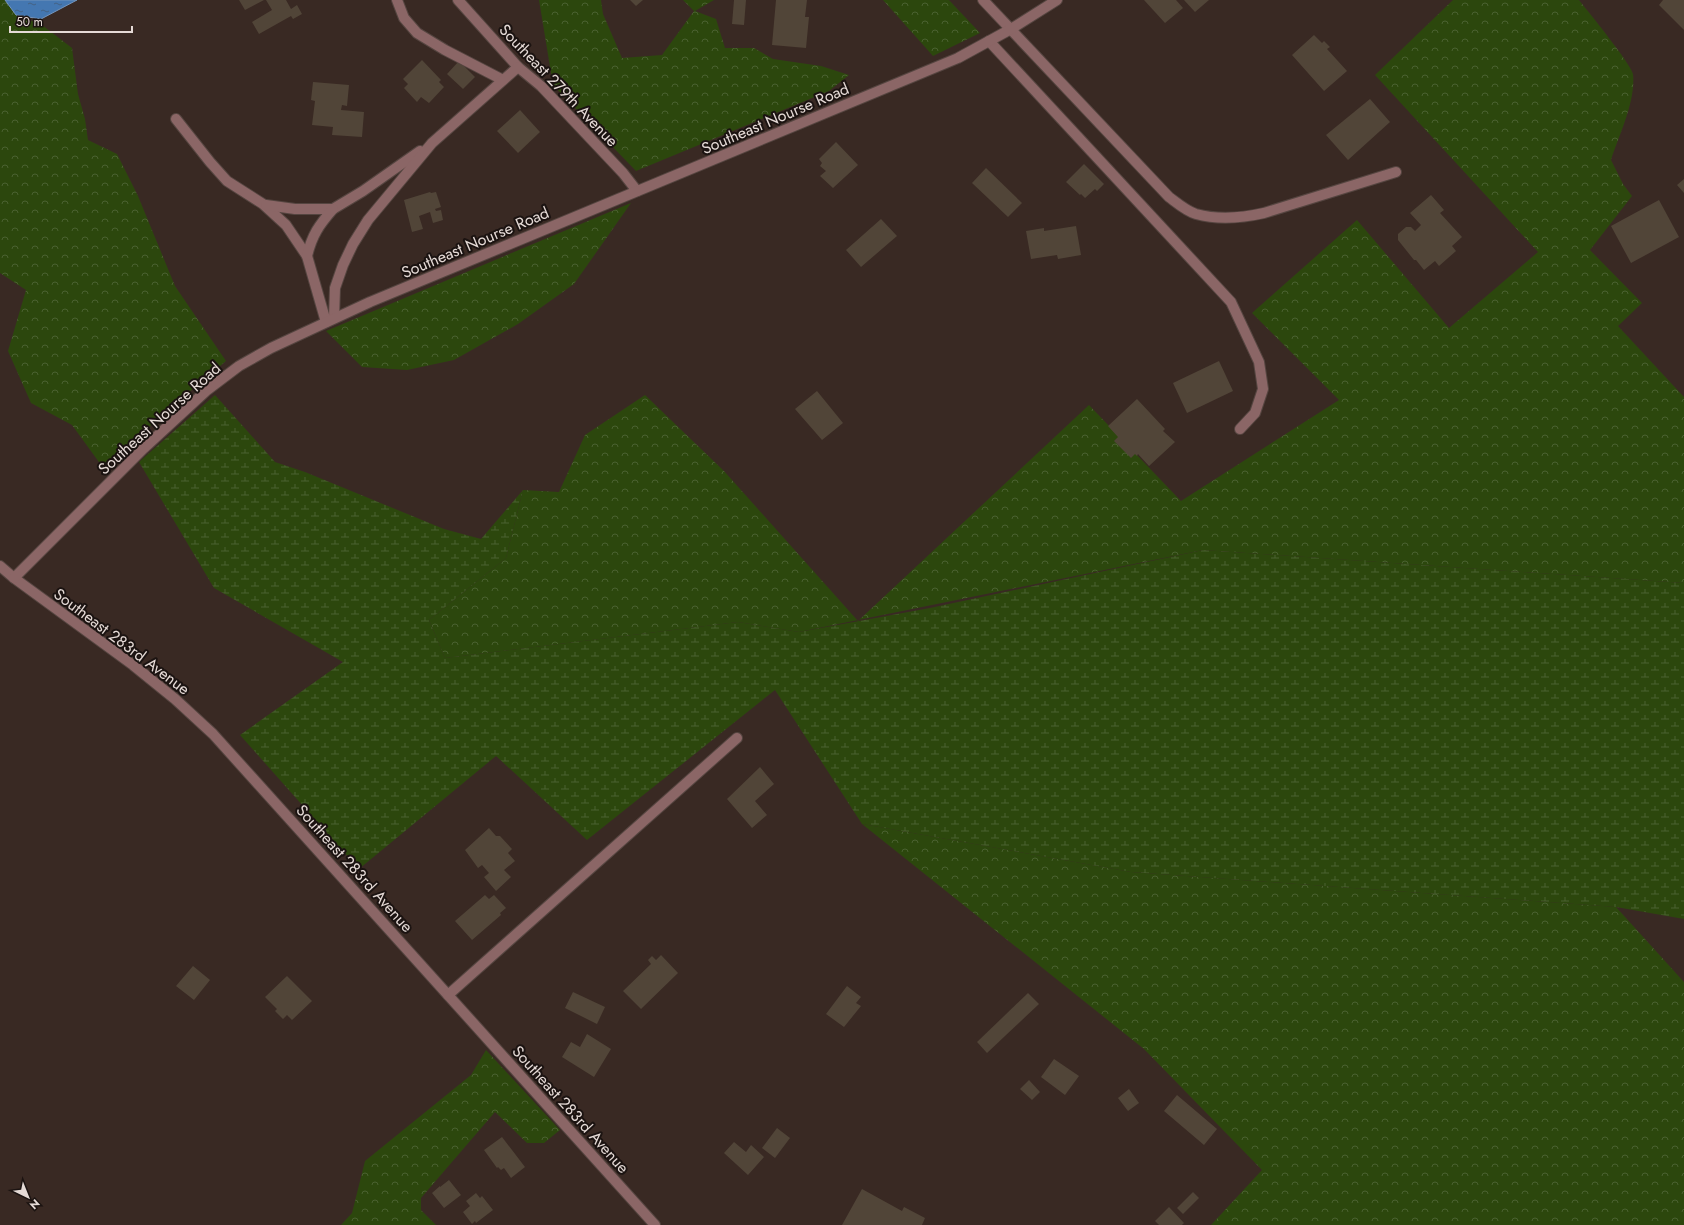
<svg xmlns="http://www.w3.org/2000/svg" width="1684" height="1225" font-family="Jost,sans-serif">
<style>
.forest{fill:url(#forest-crowns)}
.wetland{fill:url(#wetland-marsh)}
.water{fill:url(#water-ripples);stroke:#7495bc}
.building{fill:#514538}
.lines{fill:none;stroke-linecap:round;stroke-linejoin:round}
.minor-casing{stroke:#554540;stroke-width:12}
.minor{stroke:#8b6666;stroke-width:10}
.labels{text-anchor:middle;stroke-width:4;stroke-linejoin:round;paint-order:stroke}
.street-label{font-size:16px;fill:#e5dad6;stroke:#1b1311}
</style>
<defs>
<pattern id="forest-crowns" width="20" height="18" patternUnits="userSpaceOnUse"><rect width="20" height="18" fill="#2c470d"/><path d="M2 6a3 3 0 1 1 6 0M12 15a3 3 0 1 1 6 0" fill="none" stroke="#4a6130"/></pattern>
<pattern id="wetland-marsh" width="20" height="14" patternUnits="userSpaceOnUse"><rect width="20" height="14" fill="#2c470d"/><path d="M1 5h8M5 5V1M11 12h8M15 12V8" fill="none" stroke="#4a6130"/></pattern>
<pattern id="water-ripples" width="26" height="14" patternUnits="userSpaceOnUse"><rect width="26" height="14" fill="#4477b1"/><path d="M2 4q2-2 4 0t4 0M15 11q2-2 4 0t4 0" fill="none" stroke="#446184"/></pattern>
</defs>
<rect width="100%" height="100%" fill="#392923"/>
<g class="forest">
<path d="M0,0H5L16,15L42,25L72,48L78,94L85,119L88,140L117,154L138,196L175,286L226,361L163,414L104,469L72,425L31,403L8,351L26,290L0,273Z"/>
<path d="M539,0H601L603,14L622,58L662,55L694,11L683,0H714L695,11L716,19L725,48H754L773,59L821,66L849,75L829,91L636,171L553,85Z"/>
<path d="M883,0H949L980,33L933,56Z"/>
<path d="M1453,0H1579C1587,10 1632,65 1633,74C1636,101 1619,135 1611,160L1623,184L1632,196L1590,250L1642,303L1618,326L1684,397V583L1203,550L799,632L738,622L445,658L429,620L506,558L523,490L559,492L585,435L645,395L724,471L858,621L1089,405L1181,501L1339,400L1252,313L1357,220L1449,328L1538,252L1375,75Z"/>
<path d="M631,203L574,284L518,324L454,360L407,370L362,367L326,331Z"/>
<path d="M862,824L1131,872L1616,907L1684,982V1225H1211L1262,1170L1144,1049Z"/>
<path d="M486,1050L560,1130L544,1143H527L495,1112L421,1198V1210L436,1225H341L352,1213L365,1161L471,1075Z"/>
</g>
<path class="wetland" d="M215,395L275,462L305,472L444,529L481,539L523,490L506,558L429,620L445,658L738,622L799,632L930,608L1203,550L1684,583V919L1616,907L1131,872L862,824L775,690L587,840L496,756L359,869L240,735L343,662L214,588L139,462Z"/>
<path class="water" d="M5,0H77L41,19L16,15Z"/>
<g class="building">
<path d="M239,0H264L245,10Z"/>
<path d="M266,0H286L291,9L297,5L302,14L293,19L291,16L259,34L252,22L272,10Z"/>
<path d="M630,0H643L636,6Z"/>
<path d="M734,0H746L744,25L732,24Z"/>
<path d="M776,0H807L805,17H809L806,48L772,45Z"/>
<path d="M1144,0H1176L1183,8L1165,23Z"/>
<path d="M1184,0H1209L1195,12Z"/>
<path d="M1663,0H1684V30L1659,5Z"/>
<path d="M1314,35L1322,43L1324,41L1330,47L1327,49L1347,71L1324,91L1292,55Z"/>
<path d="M422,60L441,80L439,82L444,87L429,103L421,97L417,102L404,88L408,84L403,79Z"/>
<path d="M459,61L475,77L463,89L447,74Z"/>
<path d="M313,82L349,85L347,106L342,105L341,110L364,112L362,137L332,135L333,127L312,125L315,101L311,100Z"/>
<path d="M1370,99L1390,122L1348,160L1326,135Z"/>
<path d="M520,110L540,132L518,153L497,131Z"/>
<path d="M836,142L858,165L833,188L820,176L826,171L820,166L822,163L819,159Z"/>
<path d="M1084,164L1104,184L1097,191L1095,189L1085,198L1081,194L1080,195L1066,182Z"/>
<path d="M986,168L1022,203L1008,217L972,183Z"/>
<path d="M1684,179V193L1677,185Z"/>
<path d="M430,192L431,193L436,192L441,207L435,209L436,211L441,210L443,220L433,223L430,212L419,216L423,229L412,232L404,200Z"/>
<path d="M1431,195L1444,210L1440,213L1462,237L1452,246L1456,251L1439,266L1435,261L1424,270L1416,260H1414L1398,240V234L1406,227H1411L1415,231L1421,225L1410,213Z"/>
<path d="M1659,200L1679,237L1631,263L1611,226Z"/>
<path d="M881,219L897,236L861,267L846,250Z"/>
<path d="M1076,226L1081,255L1058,259L1057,255L1031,259L1026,231L1044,228V231Z"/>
<path d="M1219,361L1233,391L1187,413L1173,383Z"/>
<path d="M817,391L843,423L822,440L795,409Z"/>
<path d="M1137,399L1165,429L1163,431L1175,442L1149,466L1138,454L1137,456L1135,454L1131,458L1114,441L1118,437L1108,426Z"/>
<path d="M760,767L774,784L755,801L767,815L752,828L727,799Z"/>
<path d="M489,828L496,836H500L512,849L508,853L515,861L504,870L511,877L496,891L484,877L489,873L482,865L478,868L465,850Z"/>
<path d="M485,895L489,899L494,895L506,908L500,913L501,915L472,940L455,921Z"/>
<path d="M661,955L678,973L641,1009L623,991L651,964L648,960L652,956L656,960Z"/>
<path d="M193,966L210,980L194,1000L176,986Z"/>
<path d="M287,976L312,1001L292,1020L287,1015L283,1019L275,1011L277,1009L265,997Z"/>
<path d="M847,986L861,997L856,1003L861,1006L844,1027L826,1014Z"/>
<path d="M573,992L605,1007L597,1024L565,1008Z"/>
<path d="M1028,993L1039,1004L987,1053L977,1042Z"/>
<path d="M587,1034L611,1049L594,1077L562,1057L571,1042L580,1047Z"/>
<path d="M1054,1059L1079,1076L1065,1095L1041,1077Z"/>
<path d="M1029,1080L1040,1092L1032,1100L1020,1089Z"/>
<path d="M1129,1089L1139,1103L1128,1111L1118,1098Z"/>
<path d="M1177,1095L1217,1129L1204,1145L1164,1111Z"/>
<path d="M777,1128L790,1138L775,1158L762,1148Z"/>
<path d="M502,1137L525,1167L511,1178L504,1168L501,1170L498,1167L497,1168L484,1150Z"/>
<path d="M734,1142L746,1152L751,1145L764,1157L748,1175L724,1153Z"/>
<path d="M449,1180L461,1195L444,1208L432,1193L440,1186V1187Z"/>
<path d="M862,1189L902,1211L904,1207L925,1218L922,1225H842Z"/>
<path d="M1193,1192L1199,1198L1183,1214L1177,1208Z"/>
<path d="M476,1193L480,1198L482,1196L493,1210L476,1223L475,1221L472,1224L463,1212L470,1206L466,1201Z"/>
<path d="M1169,1207L1184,1223L1182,1225H1159L1155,1221Z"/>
</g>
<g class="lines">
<defs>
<g id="minor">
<path d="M397,0L404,18L417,33L445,50L503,80"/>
<path d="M458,0L518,67L541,86L623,173L637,191"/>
<path d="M983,0L1169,197C1177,203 1186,211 1196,214C1218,220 1242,218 1264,213L1396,172"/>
<path d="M989,41L1231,302L1259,362L1263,389L1255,413L1240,429"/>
<path d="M176,119L210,162L227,181L263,204L286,225L307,256L326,322"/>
<path d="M266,205L295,209H333L363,191L420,151"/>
<path d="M307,256C312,235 319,225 333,209"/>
<path d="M334,318L335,288L343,265L353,244L368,220L432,143L518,67"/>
<path d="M0,566L14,578L133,665L175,699L213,734L655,1225"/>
<path d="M14,578L143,449L206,391L239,366L271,348L370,302L958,58L1011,29L1057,0"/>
<path d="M448,995L737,738"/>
</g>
</defs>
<use href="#minor" class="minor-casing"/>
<use href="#minor" class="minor"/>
</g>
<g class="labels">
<g class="street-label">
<text transform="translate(559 85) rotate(46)" y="6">Southeast 279th Avenue</text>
<text transform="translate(775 118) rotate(-23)" y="6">Southeast Nourse Road</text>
<text transform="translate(475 242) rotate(-23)" y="6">Southeast Nourse Road</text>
<text transform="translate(159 418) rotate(-42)" y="6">Southeast Nourse Road</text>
<text transform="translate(122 641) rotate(37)" y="6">Southeast 283rd Avenue</text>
<text transform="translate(355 868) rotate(48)" y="6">Southeast 283rd Avenue</text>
<text transform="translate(571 1109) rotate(48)" y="6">Southeast 283rd Avenue</text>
</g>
</g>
<g transform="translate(28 1197) rotate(137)" stroke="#1b1311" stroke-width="3" paint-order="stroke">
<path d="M0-3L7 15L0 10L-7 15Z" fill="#e5dad6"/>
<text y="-6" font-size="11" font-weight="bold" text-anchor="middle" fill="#e5dad6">N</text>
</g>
<path d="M10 26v6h122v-6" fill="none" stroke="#e5dad6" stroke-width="2"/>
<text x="16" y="26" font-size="12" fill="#e5dad6" stroke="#1b1311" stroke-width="3" paint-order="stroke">50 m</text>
</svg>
